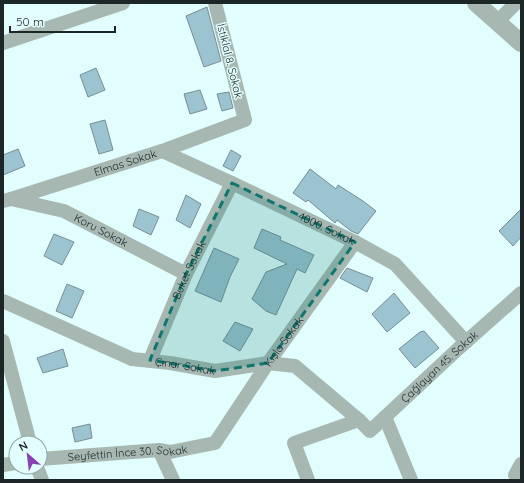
<svg xmlns="http://www.w3.org/2000/svg" width="524" height="483" font-family="Quicksand,sans-serif">
<style>
.building{fill:#9cc3d0;stroke:#778e95}
.lines{fill:none;stroke-linecap:round;stroke-linejoin:round}
.minor{stroke:#a7b8b3;stroke-width:14}
.tertiary{stroke:#a7b8b3;stroke-width:18}
.marked{fill:#0f766e;fill-opacity:0.2;stroke:#0f766e;stroke-width:3;stroke-dasharray:8 5;stroke-linejoin:round}
.labels{text-anchor:middle;stroke-width:3;stroke-linejoin:round;paint-order:stroke}
.street-label{font-size:11px;fill:#1c2626;stroke:#e2fdfd}
</style>
<rect width="100%" height="100%" fill="#e2fdfd"/>
<g class="building">
<path d="M207,7L221,61L204,67L186,16Z"/>
<path d="M96,68L105,90L88,97L80,75Z"/>
<path d="M200,90L207,109L190,114L184,94Z"/>
<path d="M229,92L233,108L222,111L217,94Z"/>
<path d="M105,120L113,150L99,154L90,124Z"/>
<path d="M18,149L25,166L3,175V155Z"/>
<path d="M231,150L241,156L233,171L223,166Z"/>
<path d="M310,169L336,189L338,185L363,201L376,211L358,234L351,231L337,220L335,223L308,200L306,202L293,193Z"/>
<path d="M186,195L201,204L190,228L176,220Z"/>
<path d="M139,209L159,217L151,235L133,226Z"/>
<path d="M521,209V237L513,246L499,231Z"/>
<path d="M262,229L281,237L280,240L314,255L305,273L297,269L276,315L266,311L252,299L266,272L287,264L254,248Z"/>
<path d="M54,234L74,242L62,265L44,256Z"/>
<path d="M214,248L239,259L230,277L221,302L195,291Z"/>
<path d="M347,268L373,278L367,292L340,278Z"/>
<path d="M67,284L84,291L72,318L56,311Z"/>
<path d="M394,293L410,313L387,332L372,314Z"/>
<path d="M235,322L253,329L240,351L223,341Z"/>
<path d="M424,331L439,348L415,368L399,349L420,332Z"/>
<path d="M63,349L68,366L43,373L37,358Z"/>
<path d="M90,424L92,438L75,442L72,428Z"/>
</g>
<g class="lines">
<g class="minor">
<path d="M497,22L516,3"/>
<path d="M3,43L123,3"/>
<path id="s1" d="M162,151L232,183L355,242L395,264L466,342"/>
<path id="s2" d="M11,199L64,211L186,274"/>
<path id="s3" d="M3,201L11,199L162,151L245,120L215,3"/>
<path id="s4" d="M3,301L132,359L170,363L215,371L268,363L295,366L359,420L370,431L459,348L521,293"/>
<path d="M3,341L30,443"/>
<path id="s5" d="M150,360L186,274L232,183"/>
<path d="M385,417L411,480"/>
<path d="M159,450L173,480"/>
<path id="s6" d="M40,459L159,450L170,452L215,443L268,363L355,242"/>
<path d="M521,464L515,475L521,477"/>
<path d="M3,465L16,463"/>
<path d="M37,467L42,480"/>
<path d="M308,480L294,443L359,420"/>
</g>
<path class="tertiary" d="M476,3L521,43"/>
</g>
<path class="marked" d="M232,183L355,242L268,363L215,371L150,360L186,274Z"/>
<g class="labels">
<g class="street-label">
<text transform="translate(230 61) rotate(76)" y="4">İstiklal 8. Sokak</text>
<text dy="4" stroke="none"><textPath href="#s3" startOffset="128">Elmas Sokak</textPath></text>
<text dy="4" stroke="none"><textPath href="#s1" startOffset="182">4000. Sokak</textPath></text>
<text dy="4" stroke="none"><textPath href="#s2" startOffset="96">Koru Sokak</textPath></text>
<text dy="4" stroke="none"><textPath href="#s5" startOffset="98">Buket Sokak</textPath></text>
<text dy="4" stroke="none"><textPath href="#s6" startOffset="299">Kışla Sokak</textPath></text>
<text dy="4" stroke="none"><textPath href="#s4" startOffset="195">Çınar Sokak</textPath></text>
<text dy="4" stroke="none"><textPath href="#s4" startOffset="500">Çağlayan 45. Sokak</textPath></text>
<text dy="4" stroke="none"><textPath href="#s6" startOffset="88">Seyfettin İnce 30. Sokak</textPath></text>
</g>
</g>
<rect width="524" height="483" fill="none" stroke="#1c2626" stroke-width="8"/>
<g transform="translate(28 455) rotate(332)"><circle r="19" fill="#e2fdfd" stroke="#93a7a7"/>
<path d="M0-3L7 15L0 10L-7 15Z" fill="#8641b5"/>
<text y="-6" font-size="11" font-weight="bold" text-anchor="middle" fill="#1c2626">N</text>
</g>
<path d="M10 26v6h105v-6" fill="none" stroke="#1c2626" stroke-width="2"/>
<text x="16" y="26" font-size="12" fill="#1c2626" stroke="#e2fdfd" stroke-width="3" paint-order="stroke">50 m</text>
</svg>
